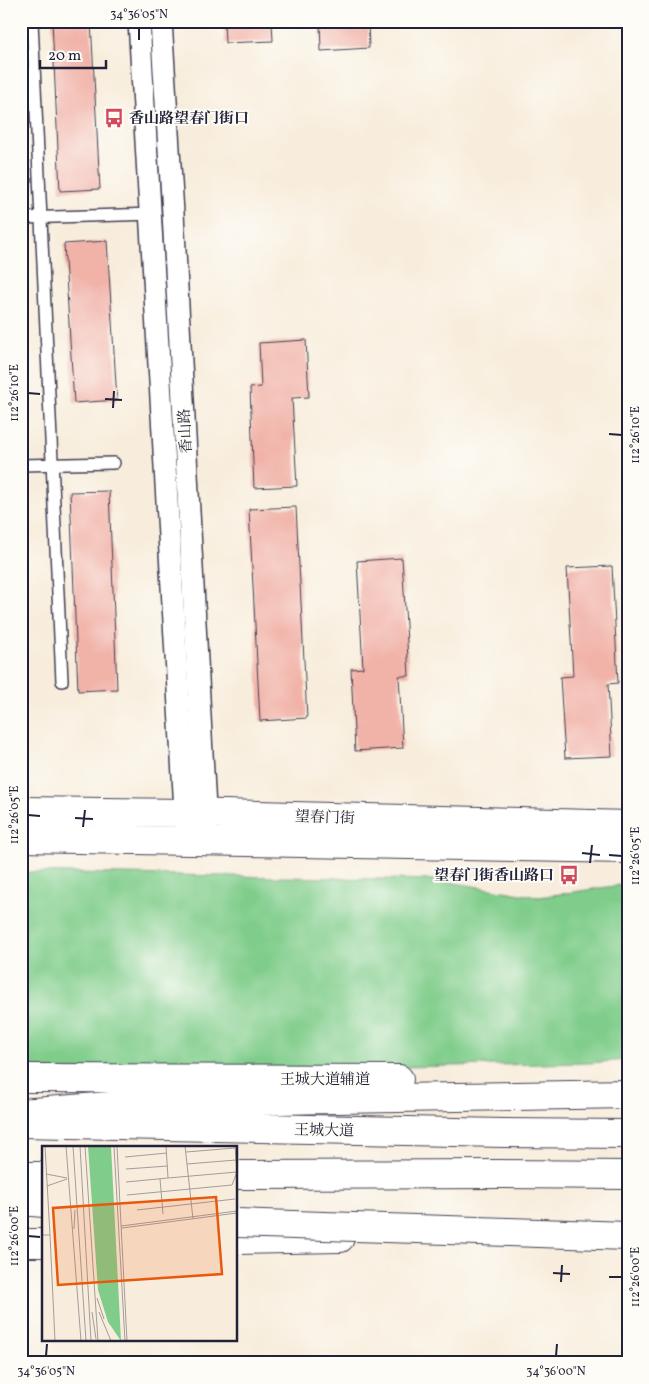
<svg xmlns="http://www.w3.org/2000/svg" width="649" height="1384" font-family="Vollkorn,'Noto Serif SC',serif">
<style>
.green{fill:#80cd8b;stroke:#517863}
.building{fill:#f1b2a8}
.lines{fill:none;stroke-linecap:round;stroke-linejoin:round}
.lane-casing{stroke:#424053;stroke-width:14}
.street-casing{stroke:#424053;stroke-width:24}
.secondary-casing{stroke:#424053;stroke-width:30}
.primary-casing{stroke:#424053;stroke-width:30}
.highway-casing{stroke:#424053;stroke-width:30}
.lane{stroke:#fff;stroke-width:11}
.street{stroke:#fff;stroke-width:21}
.secondary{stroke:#fff;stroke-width:28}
.primary{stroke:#fff;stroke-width:28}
.highway{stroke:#fff;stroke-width:28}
.primary-bridge-casing{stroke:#424053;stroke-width:30;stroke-linecap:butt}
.primary-bridge{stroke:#fff;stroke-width:28}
.ticks{fill:none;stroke:#22223b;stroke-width:2}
.labels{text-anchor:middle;stroke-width:4;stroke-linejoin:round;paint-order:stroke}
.poi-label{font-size:15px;font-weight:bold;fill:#22223b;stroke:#fdfcf7;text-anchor:start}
.street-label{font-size:15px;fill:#22223b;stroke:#fdfcf7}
.inset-road{fill:none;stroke:#a29c9c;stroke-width:1}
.view{fill:#e8590c;fill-opacity:0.15;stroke:#e8590c;stroke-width:2.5}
.inset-edge{fill:none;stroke:#22223b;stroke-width:2.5}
.neatline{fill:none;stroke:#22223b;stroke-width:2}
.ticks-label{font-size:12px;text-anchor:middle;fill:#22223b}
</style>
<rect width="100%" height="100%" fill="#fdfcf7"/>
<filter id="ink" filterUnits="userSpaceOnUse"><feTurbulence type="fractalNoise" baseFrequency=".02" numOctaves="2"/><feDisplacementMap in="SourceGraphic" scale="10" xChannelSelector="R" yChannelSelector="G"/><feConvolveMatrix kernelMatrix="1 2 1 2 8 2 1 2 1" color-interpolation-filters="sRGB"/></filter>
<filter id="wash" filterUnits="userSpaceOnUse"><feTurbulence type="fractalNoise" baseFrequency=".0096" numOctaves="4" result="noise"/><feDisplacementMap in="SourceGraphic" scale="20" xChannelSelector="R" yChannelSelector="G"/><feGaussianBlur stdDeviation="1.12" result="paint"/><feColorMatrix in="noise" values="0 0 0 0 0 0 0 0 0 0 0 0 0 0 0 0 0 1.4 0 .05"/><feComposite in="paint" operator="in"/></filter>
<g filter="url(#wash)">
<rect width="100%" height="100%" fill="#f8eddc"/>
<path class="green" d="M21,872L437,880L539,897L628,884V1060L589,1063L355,1068L21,1070Z"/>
<g id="blocks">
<g class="building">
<path d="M52,21H91L100,189L60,191Z"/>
<path d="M224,21H272L273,41L225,43Z"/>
<path d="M320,21H368L369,48L321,51Z"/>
<path d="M107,241L117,400L74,403L64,244Z"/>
<path d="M306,340L309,397L292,398L297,486L254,488L250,388L261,387L259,343Z"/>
<path d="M109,491L117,689L78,691L70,492Z"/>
<path d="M296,507L307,718L260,721L249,509Z"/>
<path d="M402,558L409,676H399L403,748L355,751L351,669L363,668L357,561Z"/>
<path d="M612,566L618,683L608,684L612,756L565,758L560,677L573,676L567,568Z"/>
</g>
</g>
</g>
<g filter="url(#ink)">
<use href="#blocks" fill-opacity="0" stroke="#424053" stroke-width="1"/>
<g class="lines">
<defs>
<g id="lane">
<path d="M32,21L62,681"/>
<path d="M21,218L154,214"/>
<path d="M21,465L114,463"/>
</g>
<g id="street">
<path d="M139,21L186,827"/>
<path d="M161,21L173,213L206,828"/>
</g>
<g id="secondary">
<path d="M21,811L186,813L628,825"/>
<path d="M21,838L628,849"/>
</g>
<g id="primary">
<path d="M21,1078L399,1079"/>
<path d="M21,1113L162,1102L628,1094"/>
<path d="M21,1201L44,1203"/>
<path d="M236,1240L340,1238"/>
<path d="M21,1243H44"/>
</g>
<g id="highway">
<path d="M21,1123L503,1133L628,1134"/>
<path d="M236,1175L500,1174L628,1175"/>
<path d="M21,1176H44"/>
</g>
</defs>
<use href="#lane" class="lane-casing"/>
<use href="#street" class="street-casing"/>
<use href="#secondary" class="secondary-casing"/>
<use href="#primary" class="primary-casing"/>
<use href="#highway" class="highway-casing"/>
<use href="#lane" class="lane"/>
<use href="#street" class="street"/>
<use href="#secondary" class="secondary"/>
<use href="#primary" class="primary"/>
<use href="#highway" class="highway"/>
<defs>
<path id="primary-bridge" d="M236,1223L628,1236"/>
</defs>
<use href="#primary-bridge" class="primary-bridge-casing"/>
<use href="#primary-bridge" class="primary-bridge"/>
</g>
</g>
<path class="ticks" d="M139,40V28M28,393L40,394M105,399L122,400M113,408L114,391M609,434L622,435M28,815L40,816M75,818L93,819M83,827L85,810M582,853L600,855M609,855L622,856M590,863L592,845M28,1236L40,1237M553,1273L570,1274M609,1277H622M561,1282L562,1265M46,1356L47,1344M556,1356L557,1344"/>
<defs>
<symbol id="bus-bare" viewBox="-9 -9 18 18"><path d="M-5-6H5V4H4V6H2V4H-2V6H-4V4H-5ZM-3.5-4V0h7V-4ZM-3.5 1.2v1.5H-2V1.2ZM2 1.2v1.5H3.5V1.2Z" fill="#d1495b" stroke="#fdfcf7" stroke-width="2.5" paint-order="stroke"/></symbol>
</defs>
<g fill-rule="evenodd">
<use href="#bus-bare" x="100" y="104" width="28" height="28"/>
<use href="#bus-bare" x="555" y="861" width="28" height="28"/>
</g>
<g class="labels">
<g class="poi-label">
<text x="129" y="123">香山路望春门街口</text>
<text x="554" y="880" text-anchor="end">望春门街香山路口</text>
</g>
<g class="street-label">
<text transform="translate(185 431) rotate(-93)" y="5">香山路</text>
<text transform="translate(325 817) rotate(2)" y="5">望春门街</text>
<text x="325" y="1084">王城大道辅道</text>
<text transform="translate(324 1130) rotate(1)" y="5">王城大道</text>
</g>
</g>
<g transform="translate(42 1146)">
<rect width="195" height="195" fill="#f8eddc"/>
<path d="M46,0H69L79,195L66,176L56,144Z" fill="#80cd8b"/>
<path class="inset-road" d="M24,0L39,195M31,0L44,195M38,0L49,195M43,0L56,195M72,0L83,195M75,0L85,195M143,0L151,73M144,6L193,2M83,11L125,7M145,18L194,14M84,23L126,20M4,28L25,32M126,32L195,26M118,33L121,68M84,36L126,32L124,0M5,40L25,33M85,49L190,39L195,26L193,0M95,64L193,53M79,80L195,65M80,82L195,67M32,83L33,64M0,89H8L3,0M8,89L13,195M55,152L62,173M50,166L54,193M57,166L69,195"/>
<path class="view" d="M174,51L180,128L16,139L11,62Z"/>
<rect width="195" height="195" class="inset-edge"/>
</g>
<rect width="649" height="1384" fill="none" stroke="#fdfcf7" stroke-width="55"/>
<path d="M40 60v8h66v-8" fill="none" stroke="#22223b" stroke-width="2.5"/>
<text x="48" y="60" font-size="15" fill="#22223b" stroke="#fdfcf7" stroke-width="4" paint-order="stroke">20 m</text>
<rect x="28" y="28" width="594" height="1328" class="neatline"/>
<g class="ticks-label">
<text x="139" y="18">34°36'05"N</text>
<text transform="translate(14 393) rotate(-90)" y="4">112°26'10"E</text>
<text transform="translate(635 435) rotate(-90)" y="4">112°26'10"E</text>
<text transform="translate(14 815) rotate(-90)" y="4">112°26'05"E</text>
<text transform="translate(635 856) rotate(-90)" y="4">112°26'05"E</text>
<text transform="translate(14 1236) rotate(-90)" y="4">112°26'00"E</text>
<text transform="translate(635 1277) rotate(-90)" y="4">112°26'00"E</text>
<text x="46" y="1375">34°36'05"N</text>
<text x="556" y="1375">34°36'00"N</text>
</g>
</svg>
